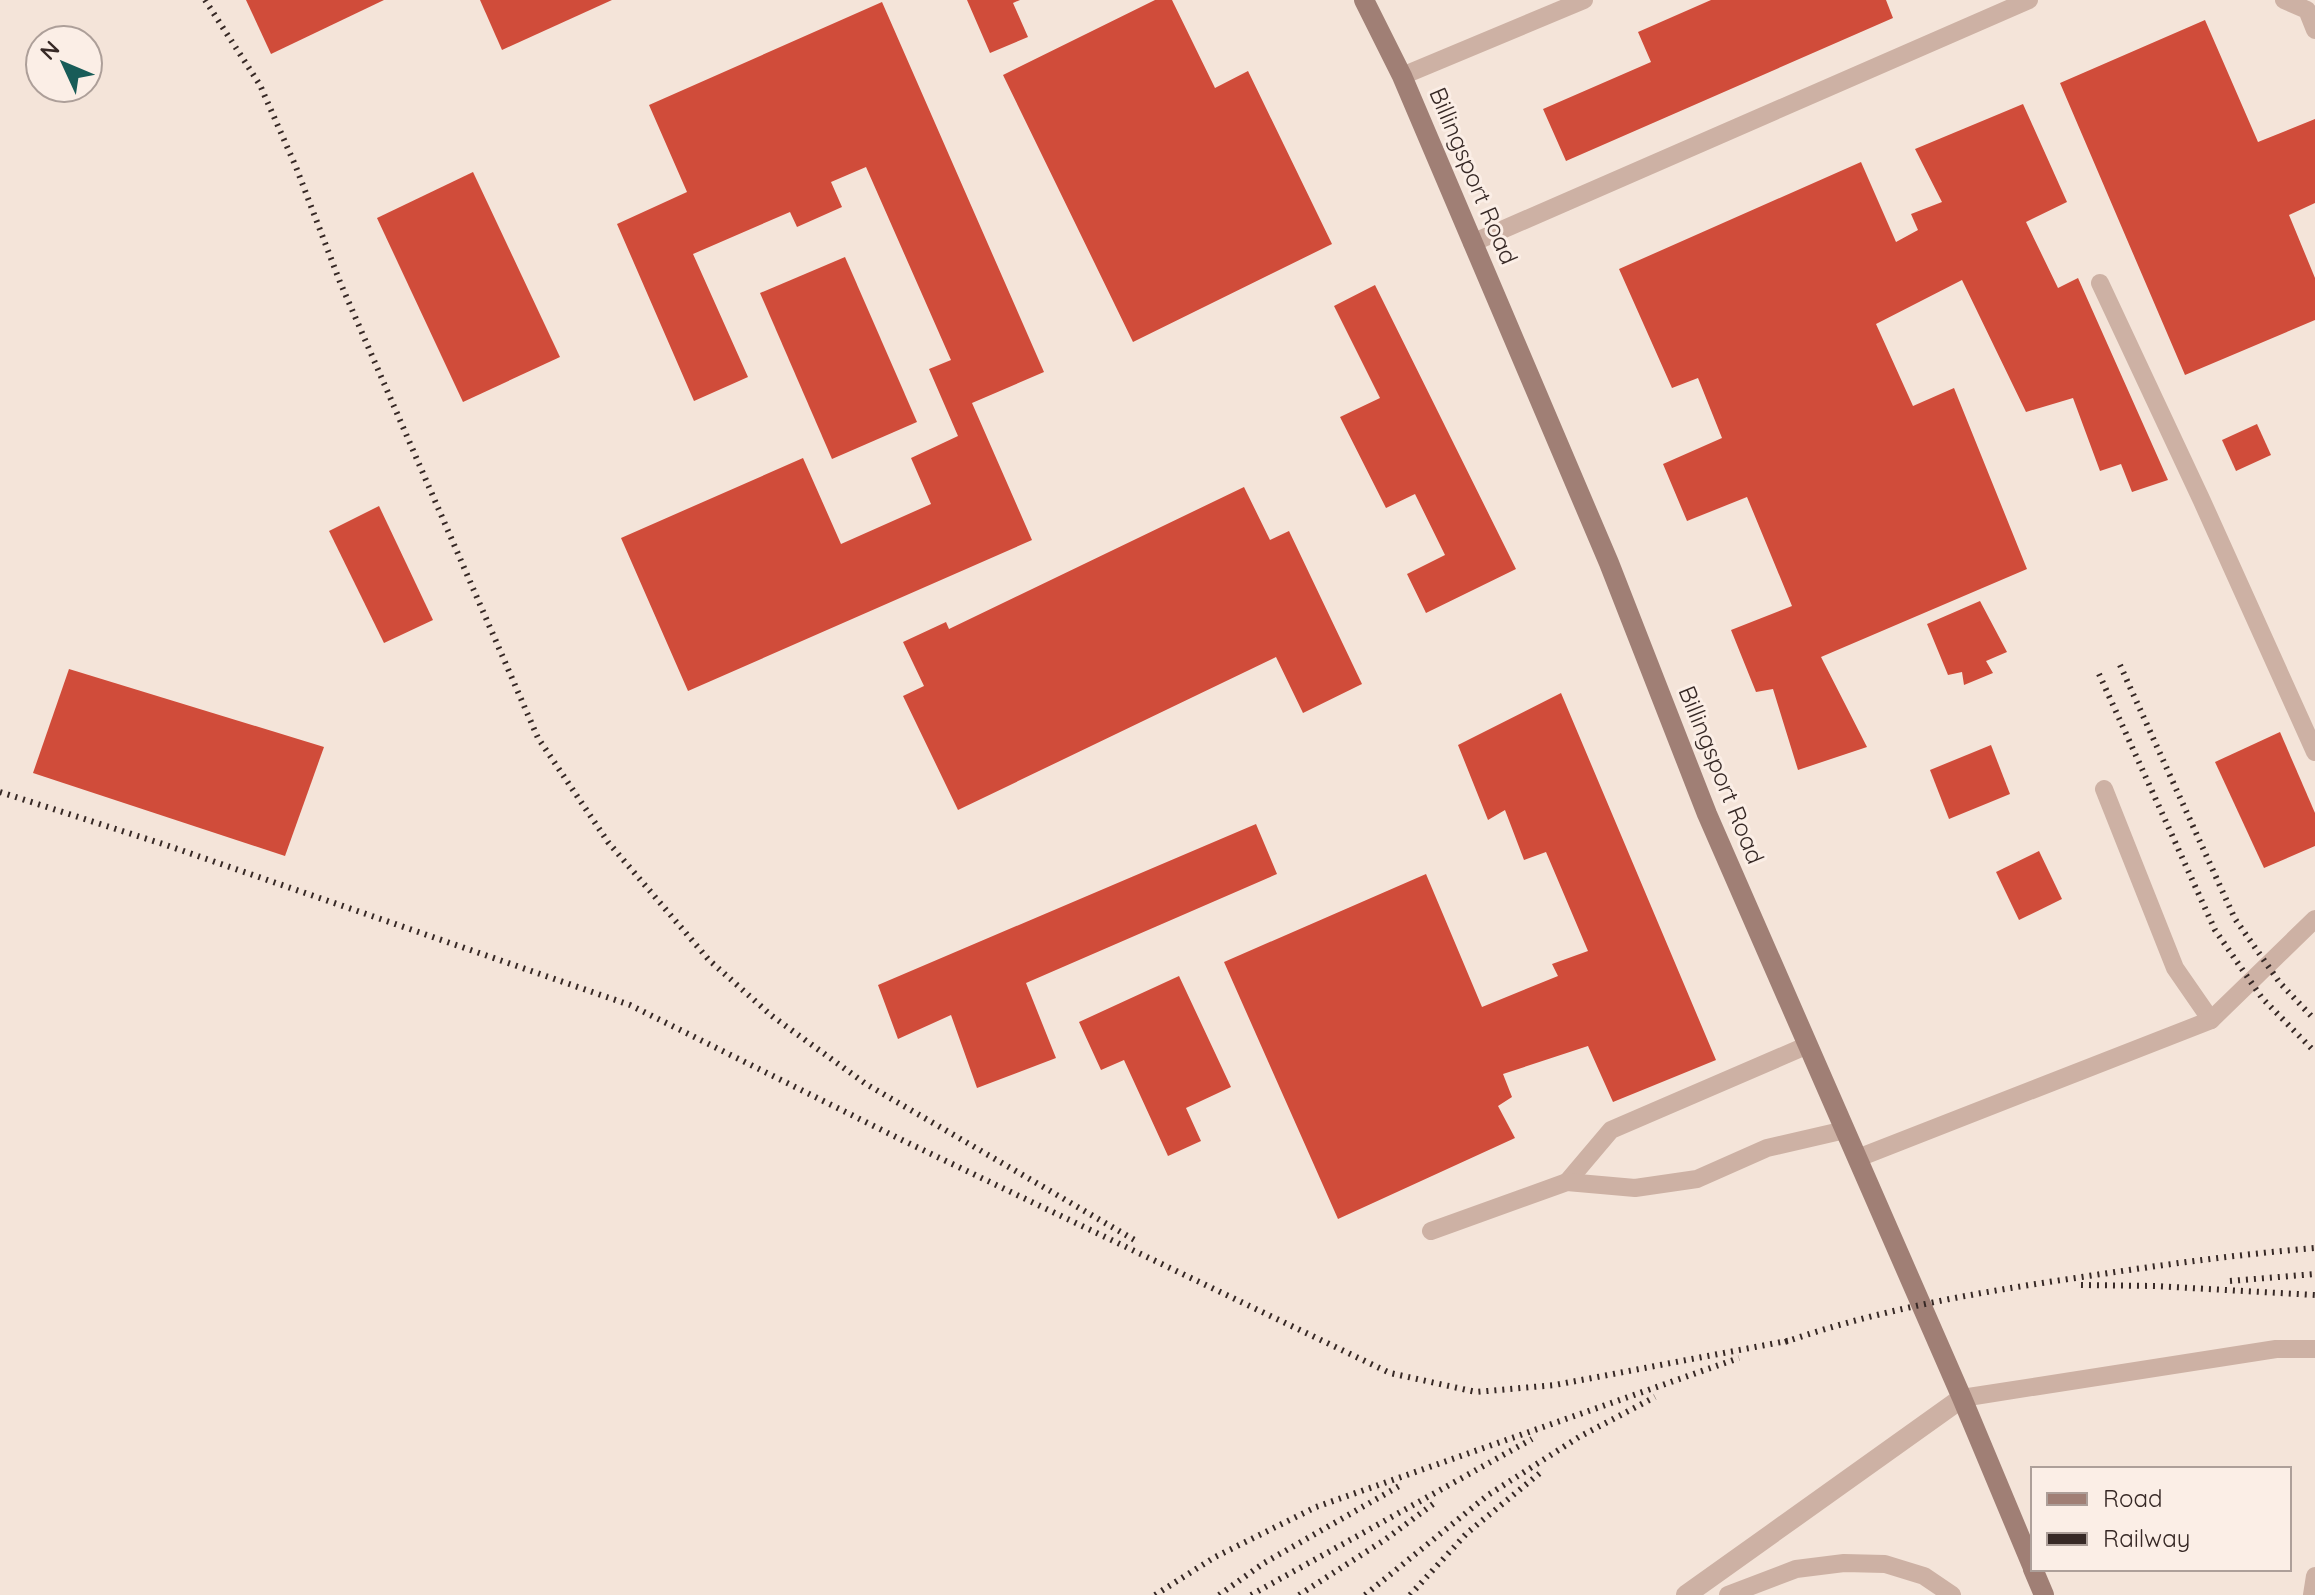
<svg xmlns="http://www.w3.org/2000/svg" width="2315" height="1595" font-family="Quicksand,sans-serif">
<style>
.building{fill:#d04c3a}
.lines{fill:none;stroke-linecap:round;stroke-linejoin:round}
.lane{stroke:#cdb1a4;stroke-width:18}
.street{stroke:#cdb1a4;stroke-width:20}
.secondary{stroke:#a07f75;stroke-width:20}
.rail{stroke:#372926;stroke-width:6;stroke-dasharray:2 6;stroke-linecap:butt}
.labels{text-anchor:middle;stroke-width:6;stroke-linejoin:round;paint-order:stroke}
.street-label{font-size:24px;fill:#372926;stroke:#fbeee6}
</style>
<rect width="100%" height="100%" fill="#f4e4d9"/>
<g class="building">
<path d="M246,0H384L271,54Z"/>
<path d="M480,0H612L502,50Z"/>
<path d="M967,0H1020L1013,3L1028,37L990,53Z"/>
<path d="M1155,0H1172L1215,88L1248,71L1332,244L1133,342L1003,75Z"/>
<path d="M1711,0H1886L1893,18L1566,161L1543,109L1651,62L1638,32Z"/>
<path d="M882,2L1044,372L972,403L1032,540L688,691L621,538L803,458L841,544L931,504L911,458L958,436L929,369L951,360L866,167L831,182L842,207L797,227L790,212L693,254L748,377L694,401L617,224L687,192L649,105Z"/>
<path d="M2205,20L2258,142L2315,119V203L2289,215L2315,278V320L2185,375L2060,83Z"/>
<path d="M2023,104L2067,202L2026,222L2058,288L2078,278L2168,480L2132,492L2121,464L2100,471L2073,398L2026,412L1962,280L1876,324L1913,406L1954,388L2027,569L1821,657L1867,747L1798,770L1773,689L1756,692L1731,630L1792,606L1747,497L1687,521L1663,464L1722,438L1698,378L1672,388L1619,269L1861,162L1896,242L1918,230L1911,214L1942,202L1915,149Z"/>
<path d="M473,172L560,357L463,402L377,218Z"/>
<path d="M845,257L917,422L832,459L760,293Z"/>
<path d="M1375,285L1516,569L1426,613L1407,574L1445,555L1415,494L1386,508L1340,417L1380,398L1334,306Z"/>
<path d="M2257,424L2271,455L2236,471L2222,440Z"/>
<path d="M1244,487L1270,540L1289,531L1362,684L1303,713L1276,657L958,810L903,696L924,686L903,642L946,622L949,629Z"/>
<path d="M379,506L433,620L384,643L329,531Z"/>
<path d="M1980,601L2007,652L1986,661L1993,673L1964,685L1962,672L1948,675L1927,624Z"/>
<path d="M69,669L324,747L285,856L33,773Z"/>
<path d="M1561,693L1716,1060L1613,1102L1588,1046L1503,1074L1512,1097L1498,1106L1515,1138L1338,1219L1224,962L1426,874L1482,1007L1558,976L1552,964L1588,951L1546,852L1524,860L1505,810L1488,820L1458,745Z"/>
<path d="M2280,732L2315,813V846L2264,868L2215,762Z"/>
<path d="M1991,745L2010,794L1949,819L1930,770Z"/>
<path d="M1256,824L1277,874L1026,983L1056,1058L977,1088L951,1015L898,1039L878,985Z"/>
<path d="M2039,851L2062,899L2019,920L1996,872Z"/>
<path d="M1179,976L1231,1087L1186,1108L1201,1141L1168,1156L1124,1060L1101,1070L1079,1022Z"/>
</g>
<g class="lines">
<g class="lane">
<path d="M2284,0L2307,10L2315,30"/>
<path d="M1402,76L1584,0"/>
<path d="M1472,243L2029,0"/>
<path d="M2100,283L2202,501L2315,752"/>
<path d="M2104,789L2175,968L2211,1020"/>
<path d="M1858,1158L2211,1020L2315,919"/>
<path d="M1567,1182L1611,1130L1808,1045"/>
<path d="M1431,1231L1567,1182L1635,1188L1697,1179L1767,1148L1845,1130"/>
<path d="M1962,1398L2276,1349H2315"/>
<path d="M1728,1595L1796,1569L1844,1563L1885,1564L1924,1576L1952,1595"/>
<path d="M2312,1595L2315,1576"/>
</g>
<path class="street" d="M1686,1595L1962,1398"/>
<g class="secondary">
<path d="M1364,0L1402,76L1609,563L1707,814L1962,1398L2033,1568"/>
<path d="M2033,1569L2044,1595"/>
</g>
<g class="rail">
<path d="M205,0L260,85L296,167L340,282L538,738L608,842L709,960L772,1016L866,1084L1138,1242"/>
<path d="M2120,665L2235,919L2280,983L2315,1020"/>
<path d="M2099,674L2215,930L2262,998L2315,1052"/>
<path d="M0,792L166,845L630,1005L902,1140L1390,1373L1476,1392L1555,1385L1792,1340"/>
<path d="M2230,1281L2315,1274"/>
<path d="M2081,1285L2155,1286L2315,1295"/>
<path d="M1785,1342C1875,1311 1968,1294 2062,1280C2147,1267 2230,1255 2315,1248"/>
<path d="M1155,1595L1215,1557L1316,1507L1739,1358"/>
<path d="M1219,1595L1264,1563L1401,1485"/>
<path d="M1251,1595L1532,1439"/>
<path d="M1299,1595L1386,1539L1433,1504"/>
<path d="M1365,1595L1488,1495L1579,1437L1655,1397"/>
<path d="M1410,1595L1467,1533L1540,1473"/>
</g>
</g>
<g class="labels">
<g class="street-label">
<text transform="translate(1473 176) rotate(67)" y="8">Billingsport Road</text>
<text transform="translate(1721 775) rotate(68)" y="8">Billingsport Road</text>
</g>
</g>
<rect x="2031" y="1467" width="260" height="104" fill="#fbeee6" stroke="#ad9f99" stroke-width="2"/>
<rect x="2047" y="1493" width="40" height="12" fill="#a07f75" stroke="#ad9f99" stroke-width="2"/>
<text x="2103" y="1507" font-size="24" fill="#372926">Road</text>
<rect x="2047" y="1533" width="40" height="12" fill="#372926" stroke="#ad9f99" stroke-width="2"/>
<text x="2103" y="1547" font-size="24" fill="#372926">Railway</text>
<g transform="translate(64 64) rotate(314)"><circle r="38" fill="#fbeee6" stroke="#ad9f99" stroke-width="2"/>
<path d="M0-6L14 30L0 20L-14 30Z" fill="#185c58"/>
<text y="-12" font-size="22" font-weight="bold" text-anchor="middle" fill="#372926">N</text>
</g>
</svg>
